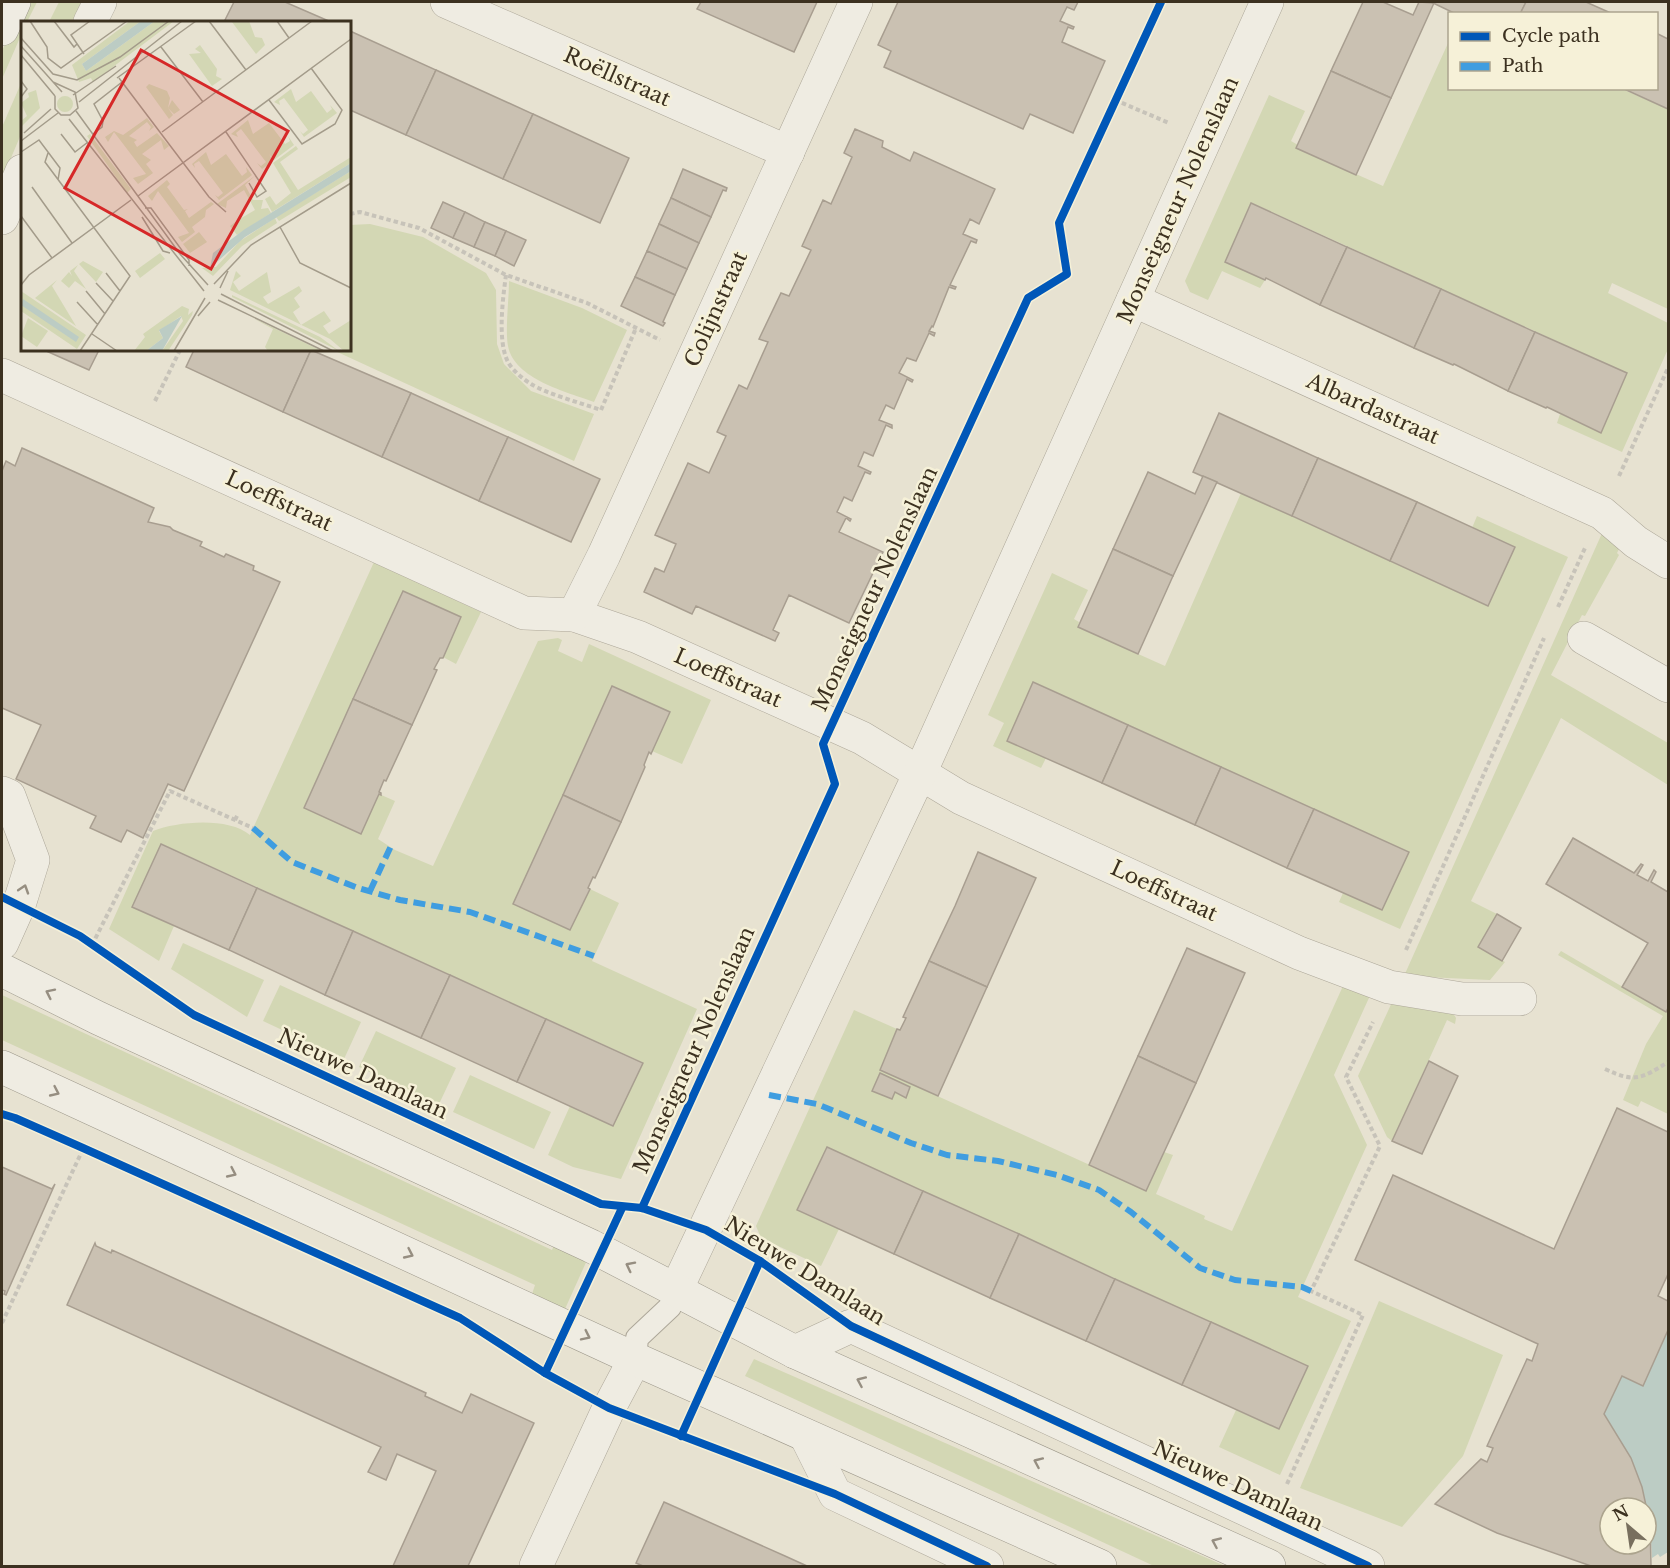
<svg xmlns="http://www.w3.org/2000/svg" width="1670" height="1568" font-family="'Libre Baskerville',serif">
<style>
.green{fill:#d3d7b4}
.water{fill:#bcccc4}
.building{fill:#cac1b2;stroke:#a89e90;stroke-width:1.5;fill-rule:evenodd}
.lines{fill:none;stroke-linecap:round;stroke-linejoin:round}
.lane-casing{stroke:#ada799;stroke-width:24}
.street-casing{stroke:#ada799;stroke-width:34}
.secondary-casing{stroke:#9c978a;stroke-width:34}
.path{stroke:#c7c3b9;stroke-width:4;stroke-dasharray:4.5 3;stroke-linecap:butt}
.lane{stroke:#efece2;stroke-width:22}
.street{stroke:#efece2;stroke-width:33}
.secondary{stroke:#efece2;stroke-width:33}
.quiet{stroke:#3f9de0;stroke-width:6;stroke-dasharray:12 6;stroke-linecap:butt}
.cycleway-casing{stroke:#f6f1d8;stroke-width:11}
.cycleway{stroke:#0057b8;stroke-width:8}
.oneway{stroke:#968e81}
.labels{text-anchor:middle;stroke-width:5;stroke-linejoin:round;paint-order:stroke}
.street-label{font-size:21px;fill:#3c3120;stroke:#f6f1d8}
.inset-road{fill:none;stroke:#a39b8a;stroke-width:1.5}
.view{fill:#d62828;fill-opacity:0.15;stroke:#d62828;stroke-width:3}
.inset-edge{fill:none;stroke:#3c3120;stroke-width:3}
</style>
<rect width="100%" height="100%" fill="#e7e2d1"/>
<g class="green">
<path d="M24,2H37L27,22H22V33L2,79V51Z"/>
<path d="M59,2H82L72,22H49Z"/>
<path d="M1449,41L1450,88L1622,89L1668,109V309L1612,283L1608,293L1668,323V349L1622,452L1557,423L1560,414L1601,433L1627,373L1252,203L1225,262L1265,280L1260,288L1222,271L1208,300L1190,292L1185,281L1269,95L1305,111L1291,141L1298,145L1297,148L1383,186Z"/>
<path d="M22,81V132L2,179V127Z"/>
<path d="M370,224L423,237L486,273L496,290L497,344L504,364L531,391L594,414L574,461L333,350H350V225Z"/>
<path d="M509,281L582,308L627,330L594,402C567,392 514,379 508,346C505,330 509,299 509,281Z"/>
<path d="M1241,493L1488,606L1515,547L1472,528L1477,516L1568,557L1400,929L1339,902L1343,893L1382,910L1408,852L1034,682L1007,741L1046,758L1041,768L993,746L1004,723L988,715L1052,573L1088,590L1074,619L1079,622L1078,627L1165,666Z"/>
<path d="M1603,531L1621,545L1617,553L1619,555L1585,616L1582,615L1551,675L1668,743V785L1561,718L1471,901L1497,914L1478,947L1505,962L1490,980L1404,976Z"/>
<path d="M374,562L481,612L456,664L443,657L460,617L403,591L304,807L361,834L379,794L395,801L378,839L395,850L433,866L538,641L558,638L562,640L558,651L582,662L589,644L711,700L682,764L652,751L670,712L612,686L513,904L570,930L590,889L619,903L592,961L697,1009L621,1179L573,1167L548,1155L570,1106L613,1125L642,1062L162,844L132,907L174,926L159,961L109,929L153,831C178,821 229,817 250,835Z"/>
<path d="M183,943L264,980L247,1017L171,969Z"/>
<path d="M1561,951L1666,1012L1668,1008V1114L1641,1101L1638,1107L1623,1100L1646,1044L1663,1016L1558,955Z"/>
<path d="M280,985L361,1022L344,1059L263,1021Z"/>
<path d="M1343,986L1373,989L1334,1075L1367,1145L1298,1297L1351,1321L1280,1475L1219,1447L1236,1410L1279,1429L1307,1366L827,1147L798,1210L839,1229L821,1266L761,1238L756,1226L854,1010L897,1029L880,1070L1145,1190L1164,1152L1173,1155L1156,1194L1203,1215L1205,1216L1204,1219L1232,1231Z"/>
<path d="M2,995L552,1250L555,1243L588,1258L565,1309L532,1294L535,1285L2,1040Z"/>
<path d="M1394,998L1453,1013L1456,1018L1455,1024L1447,1020L1392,1141L1387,1137L1358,1076Z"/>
<path d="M376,1031L456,1068L439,1104L359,1067Z"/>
<path d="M470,1075L551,1112L534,1149L453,1112Z"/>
<path d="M1379,1301L1503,1355L1463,1456L1402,1527L1300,1488Z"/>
<path d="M754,1359L1225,1566H1154L745,1376Z"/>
</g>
<path class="water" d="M1668,1330V1543L1667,1545L1668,1552L1660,1557L1658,1554L1652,1558C1650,1501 1636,1462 1604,1414L1622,1376L1643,1386Z"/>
<g class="building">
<path d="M234,2H285L331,22H224Z"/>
<path d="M701,2H817L794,52L697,9Z"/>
<path d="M898,2H1078L1074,10L1067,7L1060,21L1074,27L1073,29L1068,27L1062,42L1105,61L1073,133L1030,114L1023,129L884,67L891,51L878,45Z"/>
<path d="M1363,2H1383L1413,15L1419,2L1434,3L1391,98L1331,71Z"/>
<path d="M1431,2H1526L1520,14H1456Z"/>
<path d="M1526,2H1586L1613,14H1520Z"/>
<path d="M350,31L436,70L406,135L350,110Z"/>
<path d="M1656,33L1668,39V109L1622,88H1656Z"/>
<path d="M436,70L533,114L503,179L406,135Z"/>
<path d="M1331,71L1391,98L1356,175L1296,148Z"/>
<path d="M533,114L629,158L600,223L503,179Z"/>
<path d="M855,129L883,141L882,147L910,161L914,152L995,189L979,224L970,219L963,234L977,240L976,243L971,241L950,285L956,287L955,289L949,287L933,327L932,326L929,331L935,333L934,336L929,333L916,361L907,358L899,373L913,380L912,382L907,379L894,409L886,405L879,420L892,425V428L886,425L873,456L864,452L858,466L871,472L870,474L865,472L852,501L844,497L837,512L851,519L850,521L846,518L839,532L883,552L849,623L789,595L773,630L779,633L775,641L696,606L692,614L644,592L655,568L664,572L676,544L655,535L688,463L709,473L726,436L717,432L739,385L747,389L768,342L759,339L781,293L789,296L811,250L802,246L823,200L831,204L852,157L844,153Z"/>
<path d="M683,169L727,188L726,191L723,190L711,217L671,198Z"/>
<path d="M671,198L711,217L699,243L659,224Z"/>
<path d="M443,202L465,212L453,238L431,228Z"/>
<path d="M1251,203L1347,247L1320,305L1266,278L1265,280L1225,262Z"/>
<path d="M465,212L485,222L474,247L453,238Z"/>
<path d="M485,222L506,231L495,256L474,247Z"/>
<path d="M659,224L699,243L687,269L647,251Z"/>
<path d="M506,231L526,240L514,266L495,256Z"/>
<path d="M1347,247L1441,289L1414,348L1320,305Z"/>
<path d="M647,251L687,269L675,295L635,277Z"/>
<path d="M635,277L675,295L663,322L665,323L663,326L621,306Z"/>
<path d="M1441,289L1535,332L1508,391L1454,364L1453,365L1414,348Z"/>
<path d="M1535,332L1627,373L1601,433L1547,407L1546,408L1508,391Z"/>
<path d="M44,350H99L89,370Z"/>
<path d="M194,350H311L283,412L186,367Z"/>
<path d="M311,350L411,393L382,457L283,412Z"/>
<path d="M411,393L508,437L479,501L382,457Z"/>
<path d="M1219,413L1318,458L1292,516L1193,472Z"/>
<path d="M508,437L600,479L571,542L479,501Z"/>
<path d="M22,448L154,508L148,522L170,527L173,530L202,542L200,546L224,557L226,554L254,566L253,570L280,582L184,791L168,784L143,838L127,830L121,842L90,828L96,816L16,779L41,725L2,708V471L6,461L15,466Z"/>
<path d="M1318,458L1417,502L1390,561L1292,516Z"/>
<path d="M1148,472L1195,494L1203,476L1217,482L1173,576L1113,549Z"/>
<path d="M1417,502L1515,547L1488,606L1390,561Z"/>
<path d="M1113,549L1173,576L1138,654L1078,627Z"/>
<path d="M403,591L461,617L443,658H440L434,669L437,670L412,725L353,699Z"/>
<path d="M1033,682L1128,725L1102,783L1007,741Z"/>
<path d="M612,686L670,712L651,754L649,752L644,765L645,767L621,822L563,795Z"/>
<path d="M353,699L412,725L386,781L384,780L379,792L381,793V795L379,794L361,834L304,808Z"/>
<path d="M1128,725L1221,767L1195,825L1102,783Z"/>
<path d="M1221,767L1314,809L1287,868L1195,825Z"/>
<path d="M563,795L621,822L595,878L593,877L588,888L590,889L570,930L513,904Z"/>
<path d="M1314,809L1409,852L1382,910L1287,868Z"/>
<path d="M1573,838L1634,873L1641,864L1643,865L1637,875L1648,881L1654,870L1656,872L1651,882L1668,892V1008L1666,1012L1622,987L1648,943L1546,884Z"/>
<path d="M161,844L257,888L229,950L132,907Z"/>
<path d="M978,852L1036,878L987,987L929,961L955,906Z"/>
<path d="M257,888L353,931L325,995L229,950Z"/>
<path d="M1497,914L1521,928L1502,961L1478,947Z"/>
<path d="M353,931L450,975L421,1038L325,995Z"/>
<path d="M1187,948L1245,973L1196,1083L1138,1056Z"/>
<path d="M929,961L987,987L938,1096L880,1070L897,1029L900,1030L906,1018L903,1017Z"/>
<path d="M450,975L546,1019L517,1082L421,1038Z"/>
<path d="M546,1019L643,1063L613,1126L517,1082Z"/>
<path d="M1138,1056L1196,1083L1146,1191L1089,1165Z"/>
<path d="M1429,1061L1458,1076L1422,1154L1392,1141Z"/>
<path d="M880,1073L910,1087L906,1098L895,1092L892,1099L872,1091Z"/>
<path d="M1617,1108L1668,1132V1274L1658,1296L1668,1301V1330L1643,1386L1622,1376L1604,1414L1631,1458L1642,1487L1650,1524L1651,1566H1591L1497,1533L1435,1504L1481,1459L1487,1462L1493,1448L1487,1446L1527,1359L1532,1361L1538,1344L1355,1260L1393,1175L1554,1249ZM1610,1508H1646V1544H1610Z"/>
<path d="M827,1147L923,1191L894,1254L797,1210Z"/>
<path d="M2,1167L52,1189L55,1184L6,1295L4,1294L5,1291L2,1290Z"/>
<path d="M923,1191L1019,1234L990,1298L894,1254Z"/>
<path d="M1019,1234L1115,1279L1086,1341L990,1298Z"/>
<path d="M95,1243L96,1246L111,1253L112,1250L426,1393L425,1396L462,1413L471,1394L534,1423L468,1566H393L436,1471L397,1454L386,1480L368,1472L381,1447L67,1305Z"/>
<path d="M1115,1279L1211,1322L1182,1385L1086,1341Z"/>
<path d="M1211,1322L1308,1366L1279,1429L1182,1385Z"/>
<path d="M664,1502L785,1556L807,1566H643L636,1563Z"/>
</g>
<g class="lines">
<defs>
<path id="lane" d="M635,1359L637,1338L670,1307L676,1290"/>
<g id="street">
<path d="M447,2L788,152"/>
<path d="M90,22L100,2"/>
<path d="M2,218L22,171"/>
<path d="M1133,300L1602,513L1636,542L1668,562"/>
<path d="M2,375L524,613L574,615L638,637L862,738L961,798L1299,953L1389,987L1462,999H1520"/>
<path d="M574,615L604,555L856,2"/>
<path d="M1584,638L1668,686"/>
<path d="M2,793L9,796L33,860L19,905L2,943"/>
<path d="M676,1290L920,773L1267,2"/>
<path d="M795,1352L851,1326L1368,1566"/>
<path d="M806,1436L835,1494L987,1566"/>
<path d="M536,1566L609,1408L635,1359"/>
</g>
<g id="secondary">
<path d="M2,29L14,2"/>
<path d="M2,970L98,1018L591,1246L795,1352L1269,1566"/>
<path d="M2,1067L635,1359L1100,1566"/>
</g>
</defs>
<use href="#lane" class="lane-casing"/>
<use href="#street" class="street-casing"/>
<use href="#secondary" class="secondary-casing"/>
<g class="path">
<path d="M1115,100L1169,123"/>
<path d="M350,214L360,212L419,228L506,275L587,303L660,340"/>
<path d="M506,275C503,297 497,341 508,362C512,370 523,379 531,384C547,394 581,403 601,410L636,328"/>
<path d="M155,401L180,350"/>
<path d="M1619,476L1668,368"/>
<path d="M1558,607L1585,548"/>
<path d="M235,820L238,814"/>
<path d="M92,945L170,791L253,828"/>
<path d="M1406,950L1544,638"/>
<path d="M1605,1069C1635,1083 1641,1079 1668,1062"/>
<path d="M2,1323L83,1149"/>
<path d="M1287,1484L1363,1315L1311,1291L1380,1146L1346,1077L1373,1022"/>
</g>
<use href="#lane" class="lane"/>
<use href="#street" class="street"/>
<use href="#secondary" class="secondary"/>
<g class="quiet">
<path d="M253,828L292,862L358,888L400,900L470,912L594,956"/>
<path d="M370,891L391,846"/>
<path d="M769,1095L817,1104L911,1143L947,1155L998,1161L1057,1175L1099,1190L1131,1212L1200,1268L1235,1280L1302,1287L1311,1291"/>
</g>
<defs>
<g id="cycleway">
<path d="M2,897L80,936L194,1015L601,1204L642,1208L706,1230L760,1261L851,1326L1368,1566"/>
<path d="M2,1114L15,1118L83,1148L460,1318L545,1373L609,1408L835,1494L987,1566"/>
<path d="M642,1208L835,784L823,744L1028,298L1067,274L1059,223L1161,2"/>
<path d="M545,1373L622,1208"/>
<path d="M681,1436L760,1261"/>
</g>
</defs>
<use href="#cycleway" class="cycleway-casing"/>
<use href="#cycleway" class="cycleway"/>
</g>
<defs><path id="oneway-chevron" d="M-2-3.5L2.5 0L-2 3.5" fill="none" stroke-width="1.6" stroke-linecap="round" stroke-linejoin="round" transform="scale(1.5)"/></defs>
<g class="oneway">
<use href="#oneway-chevron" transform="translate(24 889) rotate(-72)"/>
<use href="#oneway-chevron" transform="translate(50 993) rotate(-154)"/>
<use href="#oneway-chevron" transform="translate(55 1092) rotate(25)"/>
<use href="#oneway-chevron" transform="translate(232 1173) rotate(25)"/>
<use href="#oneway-chevron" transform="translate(409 1254) rotate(25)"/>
<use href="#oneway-chevron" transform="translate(630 1266) rotate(-153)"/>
<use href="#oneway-chevron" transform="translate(586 1336) rotate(26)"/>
<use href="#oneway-chevron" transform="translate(861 1381) rotate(-156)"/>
<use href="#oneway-chevron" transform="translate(1038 1462) rotate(-156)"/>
<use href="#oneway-chevron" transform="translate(1216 1542) rotate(-156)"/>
</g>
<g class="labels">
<g class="street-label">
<text transform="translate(617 77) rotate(24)" y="7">Roëllstraat</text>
<text transform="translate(1178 200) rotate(-66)" y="7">Monseigneur Nolenslaan</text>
<text transform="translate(716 309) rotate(-66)" y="7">Colijnstraat</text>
<text transform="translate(1373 409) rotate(24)" y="7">Albardastraat</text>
<text transform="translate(279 501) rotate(25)" y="7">Loeffstraat</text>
<text transform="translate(875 589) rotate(-65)" y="7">Monseigneur Nolenslaan</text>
<text transform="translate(728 678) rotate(24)" y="7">Loeffstraat</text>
<text transform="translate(1164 891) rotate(25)" y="7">Loeffstraat</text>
<text transform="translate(694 1050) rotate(-66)" y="7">Monseigneur Nolenslaan</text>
<text transform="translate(363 1074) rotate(25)" y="7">Nieuwe Damlaan</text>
<text transform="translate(805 1271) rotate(32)" y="7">Nieuwe Damlaan</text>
<text transform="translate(1238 1486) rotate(25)" y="7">Nieuwe Damlaan</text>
</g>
</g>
<g transform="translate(21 21)">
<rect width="330" height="330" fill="#e7e2d1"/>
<path d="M109,0H120L61,43L65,50L134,0H153L72,61L70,57L58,61L51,44ZM228,0L234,16L241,17L244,24L235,33L211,1ZM179,24L196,48L195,55L201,58L191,65L168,33L180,32L174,28ZM128,63L146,70L149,77L147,87L151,79L159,89L153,93L147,87L152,94L148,98L125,66ZM270,68L275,81L290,70L306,92L311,88L309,84L316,92L283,116L279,110L282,113L287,109L263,77L258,80L259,84L253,81ZM15,69L19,87L0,106V100L6,95L0,82L8,76L7,72ZM36 83a8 8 0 1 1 16 0a8 8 0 1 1-16 0ZM126,97L133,106L128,110L130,106L126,101L108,115L116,119L113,121L116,126L136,112L148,125L143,129L140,119L121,133L130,139L125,143L132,152L117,163L112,157L125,153L93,111L87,121L84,116L93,110L102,114ZM227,99L232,113L248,102L264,123L269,120L267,115L273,124L253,139L248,133L252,140L241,148L236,142L240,145L245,141L220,108L215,112L217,116L210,113ZM69,113L110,168L106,172L66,115ZM275,125L277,128L259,141L277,169L330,136V142L251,191L244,178L249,175L255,184L270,172L252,142ZM185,131L190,144L205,133L221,155L226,151L225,146L231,154L198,179L194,174L197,176L202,172L178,140L173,143L174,147L171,143ZM330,150V156L258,200L255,196ZM235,154L224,164L232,179H242L240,188L247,187L250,192L216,214L209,205L217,199L210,189L217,199L234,189L223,169L206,180L205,187L196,183ZM146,159L149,163L146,166L163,189L167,188L164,190L168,197L190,181L193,183L185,189L184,196L171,206L174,211L161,221L157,216L168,212L137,170L131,180L127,175ZM254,197L256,202L221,225L192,255L181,247L195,246L219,220ZM178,211L186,221L169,232L162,223ZM139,232L144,238L119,257L114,250ZM62,240L82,251L75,261L58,243ZM57,244L53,250L65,268L54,260L48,267L40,260L48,251L51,255L49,250ZM215,250L220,255L212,261L218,270L246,251L250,271L242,276L247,283L278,265L281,270L273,277L279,286L272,291L280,304L303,290L310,300L302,305L308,313L330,299V330H323L309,318L209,269ZM36,259L31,265L55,305L14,277ZM0,270L65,314L56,328L0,290ZM211,274L299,316L318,330L211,276ZM161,285L168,288L167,294L172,290L171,294L147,330H141L162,300L160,295L138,310L142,317L125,330H113L124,316L122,313ZM230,296L301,330H247L244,326L252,308ZM7,297L27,310L16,326L0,315Z" fill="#d3d7b4"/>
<path d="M120,0H134L65,50L61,43ZM330,142V150L224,216L189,247L192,232L224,208ZM2,278L58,316L55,321L0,284ZM161,295L141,330H125L142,317L138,309Z" fill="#bcccc4"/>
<path class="inset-road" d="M9,0L26,26L27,37L40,47L106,0M33,0L53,26L56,23M188,0L225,49M256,0L268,17M0,17L32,53L56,59L99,36L148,0M0,25L41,71M140,26L182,81M63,33L50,14L69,0M0,34L34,75M96,57L175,0M98,57L188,176L205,191M0,60L6,68L0,76M32,61L54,71L57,87L49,94H40L34,88V75M52,74L95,45M248,79L281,123L314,103L321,89L290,47M58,81L161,0M55,90L159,233L187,264M48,98L183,270M141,111L291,0M205,111L245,170L236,176L228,162M3,112L30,88M40,113L54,131L67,121M72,113L81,106L82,100L73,83L101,61M0,120L37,92M0,131L18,119L39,147L37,159M27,132L24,141L109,255L59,330M11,166L51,222M117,175L330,18M124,187H130L168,239V245M0,195L31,237M121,196L142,230L149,232M259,206L279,242L330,267M85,252L99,270M75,262L92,280M193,263L230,224L330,162M0,264L8,254L110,179M199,267L207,250M65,270L84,293M200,273L312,330M197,279L303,330M56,281L77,304M177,295L189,281M71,313L96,330M153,330L184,277"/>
<path class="view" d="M120,29L267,110L190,248L44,167Z"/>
<rect width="330" height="330" class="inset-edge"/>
</g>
<rect width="1670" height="1568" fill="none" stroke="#3c3120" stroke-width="6"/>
<rect x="1448" y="12" width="210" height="78" fill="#f6f1d8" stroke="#aca48e" stroke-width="1.5"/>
<rect x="1460" y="32" width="30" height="9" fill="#0057b8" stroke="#aca48e" stroke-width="1.5"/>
<text x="1502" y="42" font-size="18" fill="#3c3120">Cycle path</text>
<rect x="1460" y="62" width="30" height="9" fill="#3f9de0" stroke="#aca48e" stroke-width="1.5"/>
<text x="1502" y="72" font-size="18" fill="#3c3120">Path</text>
<g transform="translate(1628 1526) rotate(331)"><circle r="28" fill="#f6f1d8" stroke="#aca48e" stroke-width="1.5"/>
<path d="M0-4.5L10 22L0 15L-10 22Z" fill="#786f5e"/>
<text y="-9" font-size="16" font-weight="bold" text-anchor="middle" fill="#3c3120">N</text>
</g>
</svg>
